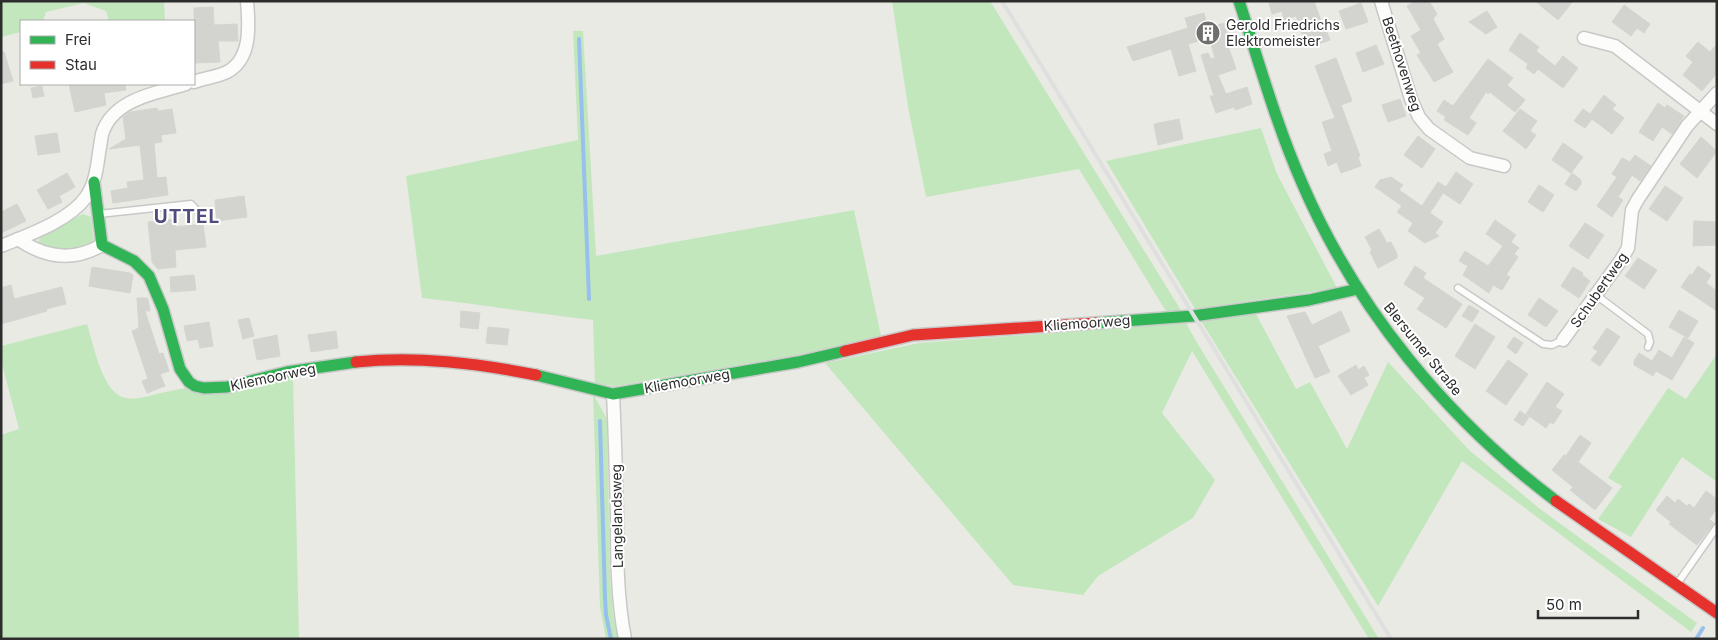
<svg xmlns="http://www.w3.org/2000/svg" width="1718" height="640" font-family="Inter,sans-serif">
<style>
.green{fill:#c2e7bd}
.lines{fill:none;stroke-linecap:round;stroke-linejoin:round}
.stream{stroke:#97c0ec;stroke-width:4}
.building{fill:#d3d3cf;stroke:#d5d5d0}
.lane-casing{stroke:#c8c8c8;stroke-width:9}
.street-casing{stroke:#c8c8c8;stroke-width:15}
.fast-casing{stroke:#c8c8c8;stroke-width:14}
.jam-casing{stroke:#c8c8c8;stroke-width:14}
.lane{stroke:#fcfcfb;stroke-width:6}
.street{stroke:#fcfcfb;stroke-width:12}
.fast{stroke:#30b455;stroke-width:11}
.jam{stroke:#e5322d;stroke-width:11}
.rail{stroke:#dfdfe0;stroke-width:4}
.labels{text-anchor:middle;stroke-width:4;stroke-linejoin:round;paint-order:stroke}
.poi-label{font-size:14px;fill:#2d2d2d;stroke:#fff;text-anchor:start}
.street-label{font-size:14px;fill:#2d2d2d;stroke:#fff}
.district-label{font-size:19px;font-weight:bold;letter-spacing:1px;fill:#514c7e;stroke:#fff}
</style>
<rect width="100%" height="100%" fill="#eaeae4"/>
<g class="green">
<path d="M1,1H164L165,21H109L106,11L84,3L46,12L43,21H21V32L1,37Z"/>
<path d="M892,1H990L1182,312L1167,313L1079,169L926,197L908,107Z"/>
<path d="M573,31H583L596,256L854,210L881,336L797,355L616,386L595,384L593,320C536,314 480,304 422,298L406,176L578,140Z"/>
<path d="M1261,128L1277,174L1337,288L1195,309L1106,161Z"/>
<path d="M83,214L91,217L94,243C75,255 60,250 39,246V239L42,235Z"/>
<path d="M1256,314L1296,389L1310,382L1347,449L1388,362L1469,450L1540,509L1697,623L1691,632L1462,461L1378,606L1201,321Z"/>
<path d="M1186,323L1196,341L1379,639H1369L1192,351L1162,413L1215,480L1193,518L1098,576L1083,595L1013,585L825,363L919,343Z"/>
<path d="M87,324C93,343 101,386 120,396C132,402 148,396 161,393C204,383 249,381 293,376L299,639H1V435L19,429L1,360V346Z"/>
<path d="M1717,354V482L1682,457L1631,537L1598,519L1622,486L1608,478L1668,388L1686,399Z"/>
<path d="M593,394L607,419L610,575L613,614L618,639H606L600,607Z"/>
</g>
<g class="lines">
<g class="stream">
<path d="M579,39L589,299"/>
<path d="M600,421L605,598L606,615L611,639"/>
<path d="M1696,639L1703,628"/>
</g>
</g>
<g class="building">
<path d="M1275,1H1314L1324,30H1326L1330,40L1307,48L1296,16L1284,20L1282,11L1272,14L1269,3Z"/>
<path d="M1415,1H1429L1437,14L1433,19L1444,39L1437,44L1453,72L1434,82L1417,55L1421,53L1411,36L1421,30L1407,6Z"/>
<path d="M1535,1H1573L1558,20Z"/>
<path d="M1361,3L1368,22L1346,29L1339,11Z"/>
<path d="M1624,5L1650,24L1644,33L1637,28L1631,36L1612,22Z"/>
<path d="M213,7L214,25L237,24L238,41H218L220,62L195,63L194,8Z"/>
<path d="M1487,11L1497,27L1486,34L1469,22Z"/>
<path d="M1204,13L1208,28L1224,23L1229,39L1226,40L1236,69L1218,75L1226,94L1247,87L1252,104L1235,110L1234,107L1216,113L1210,96H1214L1201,55L1208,53L1211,59L1215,58L1209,38L1188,44L1196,71L1179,76L1171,49L1133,61L1127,47L1188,28L1185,18Z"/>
<path d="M1520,33L1539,47L1536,51L1555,66L1563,56L1578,68L1563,88L1538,69L1534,74L1526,68L1528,64L1509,50Z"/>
<path d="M1698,42L1710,52L1717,44V73L1702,91L1683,75L1693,62L1686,56Z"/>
<path d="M1376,45L1384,64L1363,72L1356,53Z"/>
<path d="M1,52H4L13,81L1,84Z"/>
<path d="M1336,58L1352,101L1341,105L1360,156L1358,157L1361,166L1341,173L1337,162L1328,166L1324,154L1332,151L1322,122L1335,118L1315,66Z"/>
<path d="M1488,59L1513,78L1507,85L1525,100L1515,112L1490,92L1488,94L1486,92L1469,118L1476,123L1468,135L1444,120L1446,117L1437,111L1444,100L1453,106Z"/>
<path d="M69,84H125L126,90L104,93L106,105L75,112Z"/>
<path d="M42,86L44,96L33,98L31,88Z"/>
<path d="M1604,95L1616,105L1612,109L1624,118L1612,134L1592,119L1585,128L1574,121L1583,109L1590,114Z"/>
<path d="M1400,99L1406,116L1388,122L1382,105Z"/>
<path d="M1658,103L1665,108L1667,105L1684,116L1672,134L1662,127L1653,141L1639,132Z"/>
<path d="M157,108L158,111L172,109L176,133L161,135L162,142L154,143L157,178L166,177L168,195L113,203L111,191L128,188L127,182L144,180L140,145L109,149L126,139L123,117L130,112Z"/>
<path d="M1520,109L1537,121L1530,131L1536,135L1526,149L1503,131Z"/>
<path d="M1179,119L1183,139L1158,145L1154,124Z"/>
<path d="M57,133L60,152L38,155L35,136Z"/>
<path d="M1418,136L1435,149L1422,168L1404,155Z"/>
<path d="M1701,137L1717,151L1697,178L1680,164Z"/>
<path d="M1563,143L1583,157L1571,173L1552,160Z"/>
<path d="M1635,155L1651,166L1640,181L1632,175L1618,197L1623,200L1612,217L1597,206L1617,177L1612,174L1622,158L1630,162Z"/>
<path d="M1456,172L1473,184L1460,204L1443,193L1430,213L1443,222L1435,233L1439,236L1425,243L1408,231L1413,223L1397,212L1402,206L1375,187L1380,180L1391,177L1403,185L1399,190L1422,206L1438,182L1446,187Z"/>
<path d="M67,173L75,187L59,196L62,202L48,209L37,190Z"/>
<path d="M1572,173L1581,180V184L1576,191L1565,184Z"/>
<path d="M1539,185L1554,195L1543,212L1528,202Z"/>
<path d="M1665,186L1683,198L1667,221L1649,209Z"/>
<path d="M244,196L247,217L217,221L215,200Z"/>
<path d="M17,204L26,221L1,233V212Z"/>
<path d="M175,219L176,227L203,224L206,247L175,250L176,267L158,269L152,262L148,222Z"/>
<path d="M1495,220L1516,235L1511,242L1519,248L1514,254L1518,257L1506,275L1510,277L1502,290L1493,285L1489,293L1463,275L1468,266L1459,261L1465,251L1488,266L1503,246L1486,234Z"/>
<path d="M1694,221L1717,222V245L1693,246Z"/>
<path d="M1585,223L1604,235L1588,259L1569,246Z"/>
<path d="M1379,229L1387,243L1391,242L1397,254V258L1378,268L1370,252L1372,250L1365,237Z"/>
<path d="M1638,258L1657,270L1644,289L1625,276Z"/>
<path d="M1415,266L1426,273L1423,278L1462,304L1446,328L1417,309L1425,298L1404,284Z"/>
<path d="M1698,266L1711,275L1706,283L1717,291V311L1681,287L1690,274L1692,275Z"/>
<path d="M92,267L130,273L133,275L130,293L89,286Z"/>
<path d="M1573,267L1583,273L1582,275L1590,281L1579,298L1561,286Z"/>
<path d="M194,275L196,290L171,292L170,277Z"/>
<path d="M11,285L14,299L62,287L66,304L46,309L47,311L1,324V288Z"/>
<path d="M137,298H147L148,299L150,311H145L159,354L163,353L169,371L160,374L165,386L147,393L142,381L148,379L132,331L139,328Z"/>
<path d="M1539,298L1558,311L1546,327L1528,315Z"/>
<path d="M1469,305L1479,311L1472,322L1462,316Z"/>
<path d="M1679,310L1698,321L1688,338L1669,327Z"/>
<path d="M461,311L480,313L478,329L460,327Z"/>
<path d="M1341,311L1350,331L1318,346L1330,372L1315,378L1287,316L1305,312L1312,325Z"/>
<path d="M249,318L254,336L243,339L238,320Z"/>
<path d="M209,322L213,346L200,348L198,339L187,341L184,326Z"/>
<path d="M1475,324L1495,337L1475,369L1455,356Z"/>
<path d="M488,327L509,329L507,345L486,343Z"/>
<path d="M1607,328L1620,337L1600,366L1591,360L1598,351L1593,348Z"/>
<path d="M336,331L338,348L311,352L308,335Z"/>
<path d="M277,335L280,356L257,360L253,340Z"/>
<path d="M1514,337L1523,343L1516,354L1507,347Z"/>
<path d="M1684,337L1694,343L1672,380L1656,371L1653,376L1634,365V361L1639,353L1652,361L1659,350L1672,358Z"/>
<path d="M1508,360L1528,374L1506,405L1486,391Z"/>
<path d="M1356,365L1358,370L1364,366L1369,375L1364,378L1368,385L1351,395L1338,376Z"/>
<path d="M1547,382L1564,394L1555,407L1562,411L1553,424L1550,422L1546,428L1526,414Z"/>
<path d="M1520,411L1529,417L1523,426L1514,420Z"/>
<path d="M1580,435L1591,443L1578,462L1612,488L1595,510L1570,490L1573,487L1552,470L1564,455L1566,456Z"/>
<path d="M1706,491L1717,499V509L1709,519L1714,523L1697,545L1669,524L1671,522L1656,510L1667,496L1675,503L1678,499L1687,506L1689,504L1694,508Z"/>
</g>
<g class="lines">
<defs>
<g id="lane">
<path d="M99,214L191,204L204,218"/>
<path d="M1458,288L1543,344L1552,345L1563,340"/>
<path d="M1596,295L1648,334L1650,342L1648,347"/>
<path d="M1677,584L1717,527"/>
</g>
<g id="street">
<path d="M1381,1L1411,99L1419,117L1429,129L1470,158L1504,166"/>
<path d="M1584,38L1615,46L1717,124"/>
<path d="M194,82C204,78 217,77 227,72C252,59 249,25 247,1"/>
<path d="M18,239C45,258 73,262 102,245"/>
<path d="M1,246C28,235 69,221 86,197C95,184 97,168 99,153C100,147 101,140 102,134C113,99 156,93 186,84"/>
<path d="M1563,340L1621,260L1628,248L1632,210L1638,199L1687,126L1717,93"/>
<path d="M613,394C615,435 616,475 617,516C617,557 617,598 625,639"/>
</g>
<g id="fast">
<path d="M1239,1C1259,62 1276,124 1302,183C1356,309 1447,419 1556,501"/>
<path d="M94,182L102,245L134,261L149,276L163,309L180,369L189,382L195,386L204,388L227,387L287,372L356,362"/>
<path d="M1096,323L1193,316L1309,300L1358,289"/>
<path d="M536,375L613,394L798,362L845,351"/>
</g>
<g id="jam">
<path d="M845,351L913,335L1096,323"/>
<path d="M356,362C417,356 476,363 536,375"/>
<path d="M1556,501L1717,613"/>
</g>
</defs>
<use href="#lane" class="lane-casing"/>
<use href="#street" class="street-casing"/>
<use href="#fast" class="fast-casing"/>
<use href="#jam" class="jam-casing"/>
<use href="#lane" class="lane"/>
<use href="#street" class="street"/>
<use href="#fast" class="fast"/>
<use href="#jam" class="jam"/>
<path class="rail" d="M1002,1L1391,639"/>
</g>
<defs>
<symbol id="building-disc" viewBox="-11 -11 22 22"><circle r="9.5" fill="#6f6f6d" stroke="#fff"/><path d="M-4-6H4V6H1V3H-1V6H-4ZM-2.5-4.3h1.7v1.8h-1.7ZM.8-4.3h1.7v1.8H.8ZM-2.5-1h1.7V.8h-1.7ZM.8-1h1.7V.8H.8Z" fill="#fff"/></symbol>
</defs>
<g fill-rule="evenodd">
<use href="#building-disc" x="1194" y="19" width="28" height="28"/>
</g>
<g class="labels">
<g class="poi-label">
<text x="1226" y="30">Gerold Friedrichs<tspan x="1226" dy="16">Elektromeister</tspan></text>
</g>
<g class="street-label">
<text transform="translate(1402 64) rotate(72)" y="5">Beethovenweg</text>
<text transform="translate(1599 290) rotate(-55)" y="5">Schubertweg</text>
<text transform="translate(1087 323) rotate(-4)" y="5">Kliemoorweg</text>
<text transform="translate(1423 349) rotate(51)" y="5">Blersumer Straße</text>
<text transform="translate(273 377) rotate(-12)" y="5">Kliemoorweg</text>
<text transform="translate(687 381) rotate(-10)" y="5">Kliemoorweg</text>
<text transform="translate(617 516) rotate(-91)" y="5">Langelandsweg</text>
</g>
<g class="district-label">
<text x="187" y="223">UTTEL</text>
</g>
</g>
<rect width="1718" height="640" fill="none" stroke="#2d2d2d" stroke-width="5"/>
<rect x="20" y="20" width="175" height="65" fill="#ffffff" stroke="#ababab"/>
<rect x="30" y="36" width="25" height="8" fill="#30b455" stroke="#ababab"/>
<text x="65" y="45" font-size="15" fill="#2d2d2d">Frei</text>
<rect x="30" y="61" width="25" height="8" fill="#e5322d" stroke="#ababab"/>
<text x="65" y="70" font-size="15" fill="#2d2d2d">Stau</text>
<path d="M1538 610v8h100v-8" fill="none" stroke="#2d2d2d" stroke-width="2.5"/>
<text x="1546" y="610" font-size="15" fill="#2d2d2d" stroke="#ffffff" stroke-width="4" paint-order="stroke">50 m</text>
</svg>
